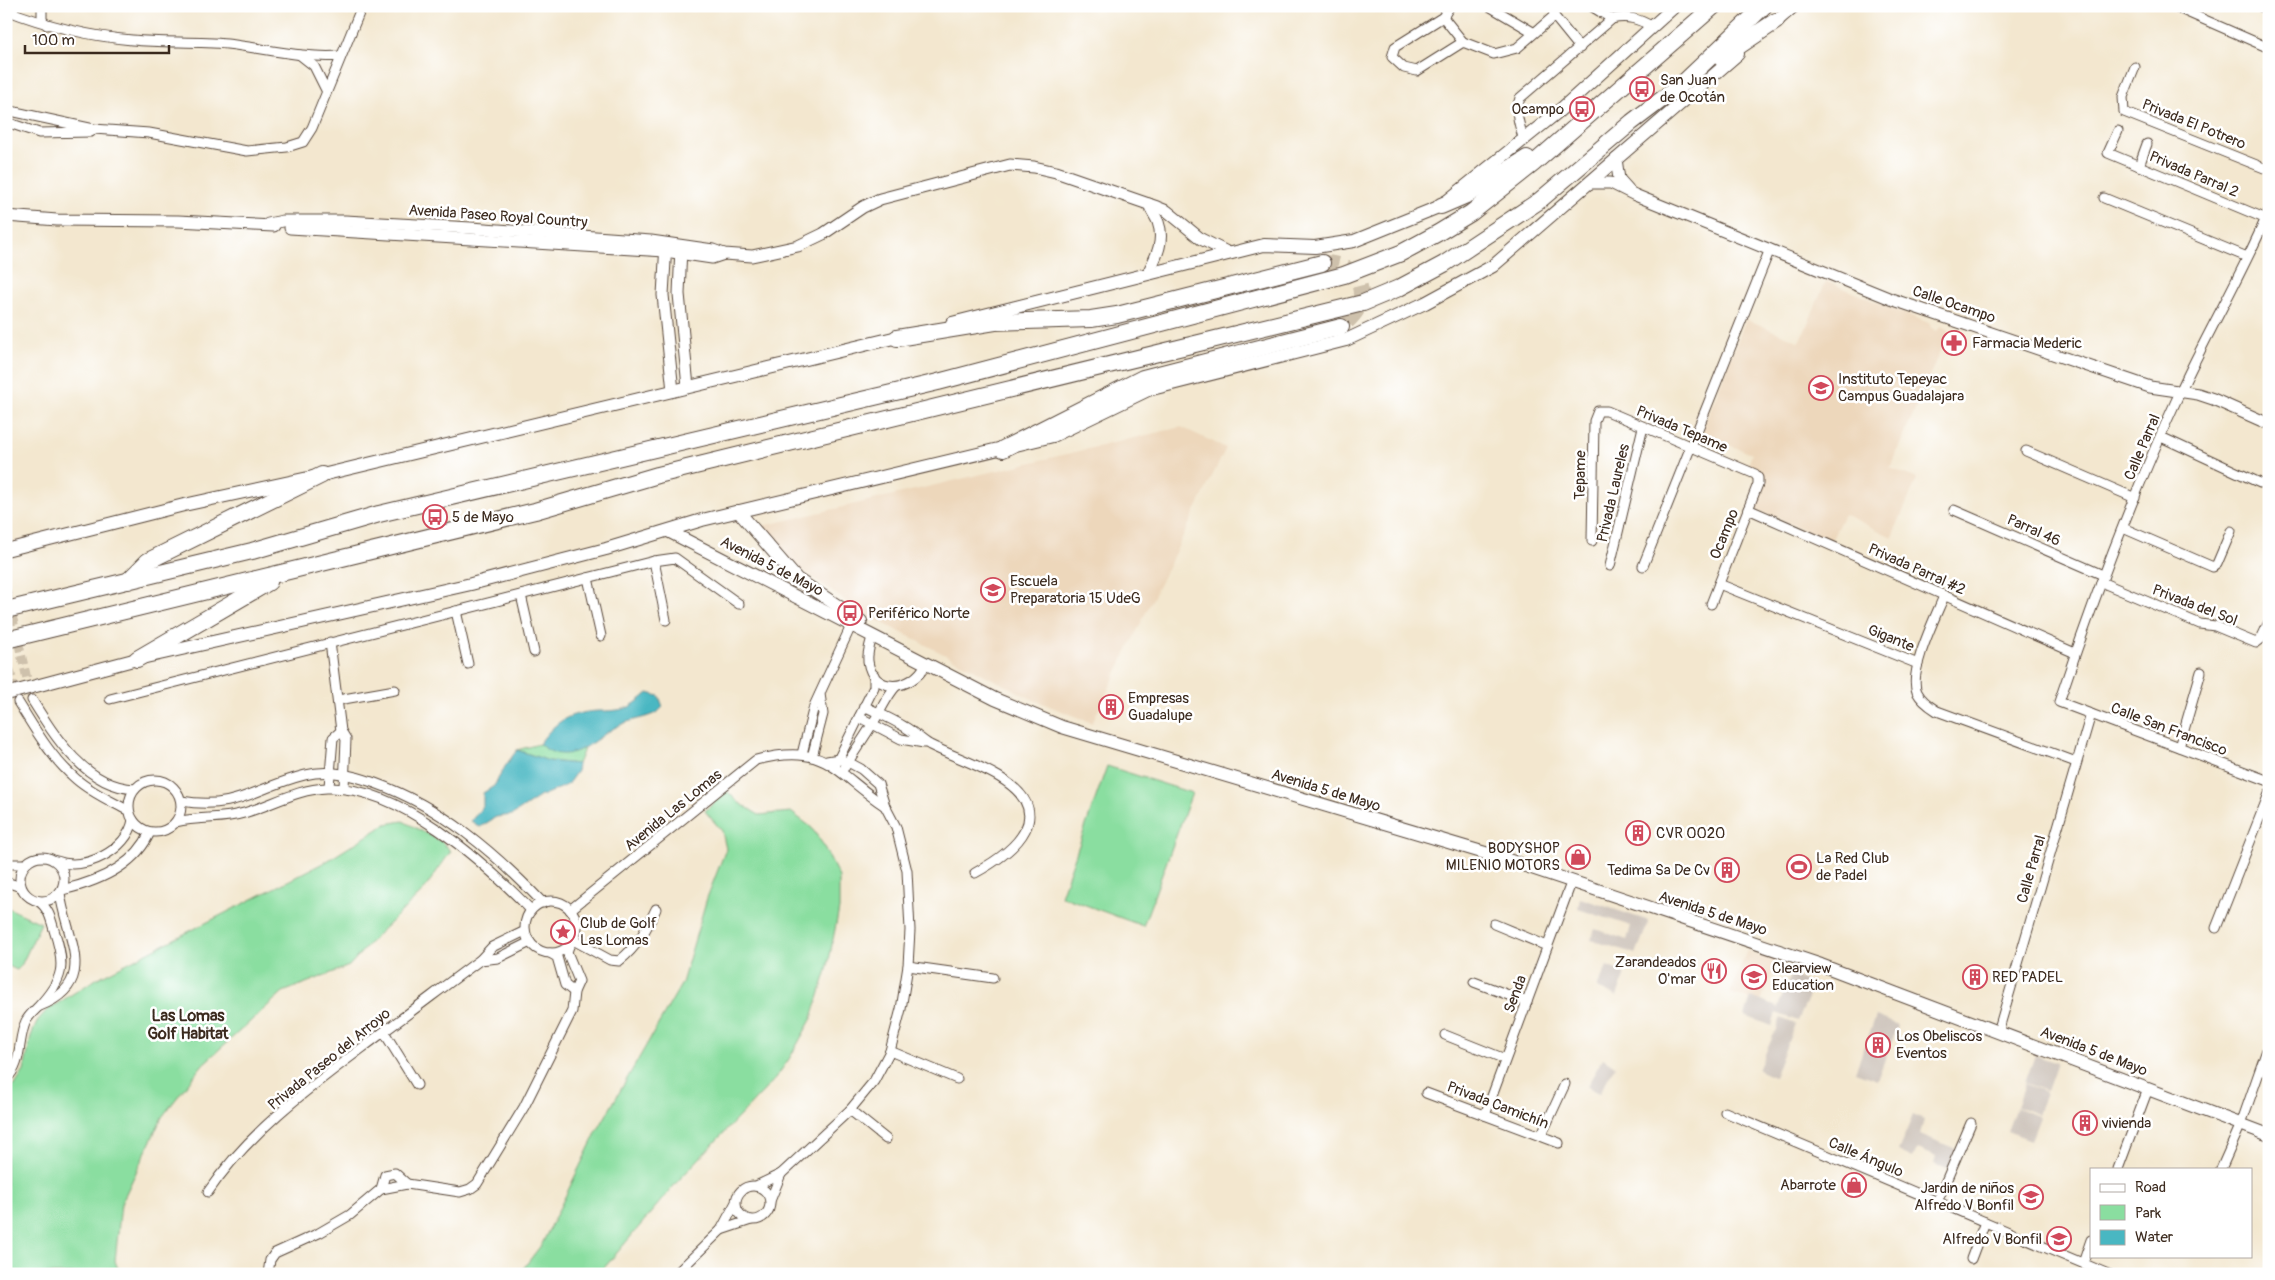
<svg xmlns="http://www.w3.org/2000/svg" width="2275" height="1280" font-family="Pangolin,sans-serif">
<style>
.built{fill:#edd7bb}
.industrial{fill:#ccc2b9}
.green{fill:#8adea0;stroke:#62845f}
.water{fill:#49b7c2;stroke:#427070}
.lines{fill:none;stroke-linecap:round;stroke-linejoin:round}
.minor-tunnel{stroke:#cec1ac;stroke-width:9;stroke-dasharray:9 4.5;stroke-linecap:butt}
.motorway-tunnel{stroke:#cec1ac;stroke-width:16;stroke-dasharray:16 8;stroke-linecap:butt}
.minor-casing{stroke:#574639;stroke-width:11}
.tertiary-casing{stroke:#574639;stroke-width:13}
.secondary-casing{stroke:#574639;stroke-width:14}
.motorway-casing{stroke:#574639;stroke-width:18}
.minor{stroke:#fff;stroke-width:9}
.tertiary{stroke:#fff;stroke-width:11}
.secondary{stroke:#fff;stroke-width:12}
.motorway{stroke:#fff;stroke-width:16}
.labels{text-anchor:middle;stroke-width:5;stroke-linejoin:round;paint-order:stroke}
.poi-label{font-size:15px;fill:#3b2a1e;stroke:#fff;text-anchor:start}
.street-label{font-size:15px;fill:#3b2a1e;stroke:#fff}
.neighbourhood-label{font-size:16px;font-weight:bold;fill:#3b2a1e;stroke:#fff}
</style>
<rect width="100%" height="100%" fill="#fff"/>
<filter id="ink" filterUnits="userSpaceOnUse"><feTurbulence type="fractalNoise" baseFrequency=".02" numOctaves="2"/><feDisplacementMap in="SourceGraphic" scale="10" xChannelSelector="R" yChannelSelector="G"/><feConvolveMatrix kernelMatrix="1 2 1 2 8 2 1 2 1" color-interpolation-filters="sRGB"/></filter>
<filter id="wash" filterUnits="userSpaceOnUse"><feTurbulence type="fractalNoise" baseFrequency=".0096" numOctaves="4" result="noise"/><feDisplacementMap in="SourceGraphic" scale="20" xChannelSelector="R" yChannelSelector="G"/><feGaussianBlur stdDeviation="1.12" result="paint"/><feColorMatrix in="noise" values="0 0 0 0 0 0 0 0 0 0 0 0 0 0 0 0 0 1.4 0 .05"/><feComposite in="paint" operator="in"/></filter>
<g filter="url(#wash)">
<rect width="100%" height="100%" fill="#f3e7cf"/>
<g class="built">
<path d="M1826,281L1931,324L1930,327L1937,331L1941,326L1949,330L1890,468L1917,479L1892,537L1844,514L1831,541L1754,508L1766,480L1747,468L1752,454L1701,434L1746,319L1800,342Z"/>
<path d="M1181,427L1226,448L1092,723L1034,700L859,611L801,569L758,527Z"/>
<path d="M1747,950L1778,960L1760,1003L1730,993Z"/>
</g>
<g class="industrial">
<path d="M1580,898L1649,921L1636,954L1591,940L1595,929L1627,940L1631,926L1578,909Z"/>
<path d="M1607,966L1625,974L1617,996L1597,988Z"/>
<path d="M1791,975L1814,984L1798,1021L1776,1013L1772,1026L1745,1016L1751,997L1777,1007V1009Z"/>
<path d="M1876,1016L1898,1025L1877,1080L1855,1072Z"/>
<path d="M1781,1018L1795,1024L1774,1077L1758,1070Z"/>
<path d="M2035,1055L2057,1063L2047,1091L2025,1083Z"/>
<path d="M1603,1058L1615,1066L1599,1094L1587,1086Z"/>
<path d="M2025,1084L2046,1092L2038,1114L2017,1106Z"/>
<path d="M2016,1107L2040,1117L2031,1140L2007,1131Z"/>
<path d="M1913,1115L1924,1120L1920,1134L1956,1149L1948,1169L1934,1164L1936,1157L1917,1149L1913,1158L1898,1151Z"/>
</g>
<g class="green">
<path d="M539,744L556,753L584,749L578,764L549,761L517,750Z"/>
<path d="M1107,766L1192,793L1143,926L1061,896Z"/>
<path d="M727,791L738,802L759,815L791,812L811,827L822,843L839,877V909L827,970L812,1018L789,1059L775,1079L677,1182L599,1274H519L542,1244L596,1133L682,983L707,898L726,849L722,831L705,811Z"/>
<path d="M403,821L442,842L451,851L423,891L375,937L349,966L283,992L203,1064L162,1117L121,1204L115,1261L120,1274H6V1089L15,1085L24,1071L31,1036L38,1020L47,1010L98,978L327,861L386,824Z"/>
<path d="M6,907L41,923L21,966L17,970L6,965Z"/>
</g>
<g class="water">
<path d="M648,693L659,696L663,707L658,712C645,719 631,719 618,726C592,739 570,770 539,744C557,720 568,713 598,711C608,711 619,711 629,707C636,703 642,698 648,693Z"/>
<path d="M517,750L549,761L578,764L577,771L567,785L541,796L512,815L496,817L480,827L471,821L483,806V793L494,786L506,765Z"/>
</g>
</g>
<g filter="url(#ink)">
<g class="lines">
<g class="minor-tunnel">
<path d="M6,590L32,700"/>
<path d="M6,656L17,697"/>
</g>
<path class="motorway-tunnel" d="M1322,263C1344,263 1362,272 1361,298C1360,310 1349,320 1341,327"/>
<defs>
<g id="minor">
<path d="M42,6V20L47,25"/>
<path d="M1450,6L1443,17L1395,47L1392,57L1404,68L1417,71L1463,42L1494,54L1517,48L1554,16L1553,6"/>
<path d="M1489,6L1533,32"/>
<path d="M1591,6L1612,19"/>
<path d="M2173,6L2269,48"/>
<path d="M2260,6L2269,10"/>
<path d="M6,10C47,26 88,36 132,40C163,43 196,41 227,44C264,48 303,59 341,56"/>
<path d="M1554,16L1580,48"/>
<path d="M1443,17L1463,42"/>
<path d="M300,55L314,66L326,90"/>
<path d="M2135,67L2123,97L2124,112L2269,170"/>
<path d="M6,110L94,129L149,133L247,151L287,147L303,142L312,128L362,6"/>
<path d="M6,122L39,133L91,132"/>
<path d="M2118,131L2108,153L2269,220"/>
<path d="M1524,141C1520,126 1514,113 1520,98L1612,19C1627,15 1639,19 1653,27"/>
<path d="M2139,166L2147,144"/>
<path d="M2104,198L2247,257"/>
<path d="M2269,211C2243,273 2208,331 2180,392C2134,492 2094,597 2059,702L2269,781"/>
<path d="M2161,437L2260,483"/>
<path d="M2026,451L2135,498"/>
<path d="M1748,509L2075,653"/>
<path d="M1954,510L2103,575"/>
<path d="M2123,528L2213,567L2217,564L2231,531"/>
<path d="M1592,541L1594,421L1598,411H1607L1755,474L1758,478V484L1711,604"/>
<path d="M654,561L666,620"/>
<path d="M1610,566L1643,427"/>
<path d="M1643,566L1770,249"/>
<path d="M588,578L601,636"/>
<path d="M2101,582L2200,624L2215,626L2256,643L2261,639L2269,622"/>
<path d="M1719,584L1918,664"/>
<path d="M521,595L534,652"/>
<path d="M1944,596C1936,616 1908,672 1917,692C1921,700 1929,706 1937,711L2076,762"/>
<path d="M456,611L468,664"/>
<path d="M872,637C870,644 867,653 868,661C872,694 912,692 926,664"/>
<path d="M330,642L341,731L346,739L344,788"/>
<path d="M110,699L654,561L675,558L739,604"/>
<path d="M32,700C55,737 86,787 135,789"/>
<path d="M338,700L395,690"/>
<path d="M18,702C35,729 51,758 76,779C92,793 111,801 129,811"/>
<path d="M864,706C878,713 892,719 905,727C914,732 921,740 930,745C952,756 977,764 999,777C1059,813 1017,850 975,873"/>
<path d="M859,717L901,739L924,743"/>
<path d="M2179,747L2201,672"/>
<path d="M802,754L814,706L851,626"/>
<path d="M812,757L823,714L820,694"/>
<path d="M836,764L874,687V675"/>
<path d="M845,767C854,752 864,738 873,723C881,711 886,697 896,686"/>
<circle cx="155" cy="806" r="26"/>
<path d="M329,787L333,738L341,731"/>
<path d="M181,801C237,811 256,787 305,775C329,769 352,775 375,783C442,807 494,852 543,903"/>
<path d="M176,822C199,816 222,820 244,813C272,805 297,789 327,788C399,785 484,862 531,910"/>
<circle cx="42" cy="879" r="22"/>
<path d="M57,861C84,872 128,850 133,820"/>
<path d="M6,864H25"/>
<path d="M6,882L21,887"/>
<path d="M62,890C97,882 135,867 150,832"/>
<circle cx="551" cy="927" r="26"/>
<path d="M570,910L756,760C826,742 833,771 885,806"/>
<path d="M1494,924L1547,946"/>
<path d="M2216,928L2269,794"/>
<path d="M573,940L610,960L619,961C638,946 646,930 656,909"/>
<path d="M550,953L557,957L565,985L574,992"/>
<path d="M480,960L498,958L530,942"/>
<path d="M908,966L993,978"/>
<path d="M1474,982L1527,1002"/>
<path d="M40,1006C100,982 66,939 60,893"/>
<path d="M384,1032L417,1085"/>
<path d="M1998,1032L2091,714"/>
<path d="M1445,1035L1505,1059"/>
<path d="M890,1051L957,1079"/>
<path d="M6,1079C23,1064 17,1040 26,1021C29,1015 33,1012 38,1007C64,979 66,966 54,930C51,919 48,907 38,901"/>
<path d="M1426,1093L1559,1143"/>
<path d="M850,1110L886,1139"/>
<path d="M1725,1112L2108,1274"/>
<path d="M1485,1115L1571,883"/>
<path d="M1541,1136L1565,1084"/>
<path d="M2118,1169L2148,1089"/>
<path d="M2221,1169L2241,1124L2269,1044"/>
<circle cx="753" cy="1203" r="17"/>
<path d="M756,1186L781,1174L850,1110L874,1081L890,1051L901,1009L908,966L910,930L907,871L896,827L885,806L878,784L861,769L848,762L839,759L827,761"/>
<path d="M381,1189L385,1175L395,1173L407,1184"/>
<path d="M208,1192C252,1127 320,1080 382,1033C415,1009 447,984 480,960L492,947L525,931"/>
<path d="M770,1201L781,1174"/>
<path d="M1937,1202L1971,1123"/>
<path d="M721,1230L751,1220"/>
<path d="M1971,1259L1985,1222"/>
<path d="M2083,1263L2091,1240"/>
<path d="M268,1274L270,1260L275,1253L319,1233L350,1215L381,1189L407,1184L460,1192L470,1189L477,1184L524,1107L572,1011L574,992L579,981L567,952L569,946"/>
<path d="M676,1274L721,1230L735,1204"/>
</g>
<g id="tertiary">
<path d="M1616,159L1619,179L1628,189"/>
<path d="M1591,183H1611L1635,195L1891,299L2150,387L2198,394L2213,399L2269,424"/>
<path d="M6,216L57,220L178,221L274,226"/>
<path d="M268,224L283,221H345L471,228L651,241L713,250L724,254L752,256L798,246L823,234L863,207L880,199L1010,165L1034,167L1056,172L1157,207L1167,211L1201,239L1229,253"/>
<path d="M290,228L665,251L712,258L724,254"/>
<path d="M666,244L663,295L673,391"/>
<path d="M681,247L679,294L688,387"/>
<path d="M1148,273C1156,257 1165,241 1158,222C1156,216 1151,211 1149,204"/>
</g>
<g id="secondary">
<path d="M1771,26L1794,6"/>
<path d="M952,323L1264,245L1315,247L1354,241L1441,206L1559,111L1675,6"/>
<path d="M738,511L797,579L861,621"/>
<path d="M668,531L995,699L1062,727L1502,858L1821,965L2269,1135"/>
<path d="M6,550L184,505L322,475L906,335"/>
<path d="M6,694L137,659L471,584L606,549L702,520L1053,436L1148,390L1346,340L1425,303L1493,266L1738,54"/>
</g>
<g id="motorway">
<path d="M1721,58L1776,21"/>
<path d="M1441,206L1469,194L1527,158"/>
<path d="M897,338L995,322L1091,319L1117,315L1322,263"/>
<path d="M1003,449L1143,378L1341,327"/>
<path d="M128,581L148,561L322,475"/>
<path d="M6,610L252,551L379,514L938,382L1344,275L1401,253L1438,233L1471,213L1533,164L1714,6"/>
<path d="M6,640L535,511L658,475L1363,303L1399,288L1444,264L1539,201L1632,122L1682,84L1764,6"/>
<path d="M137,659L269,582"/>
</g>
</defs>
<use href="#minor" class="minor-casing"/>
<use href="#tertiary" class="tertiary-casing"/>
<use href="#secondary" class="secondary-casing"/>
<use href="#motorway" class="motorway-casing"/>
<use href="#minor" class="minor"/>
<use href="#tertiary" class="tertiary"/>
<use href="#secondary" class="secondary"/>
<use href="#motorway" class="motorway"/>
</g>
</g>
<defs>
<symbol id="bus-ring" viewBox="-11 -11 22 22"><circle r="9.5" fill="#fff" stroke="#d1495b" stroke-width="1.5"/><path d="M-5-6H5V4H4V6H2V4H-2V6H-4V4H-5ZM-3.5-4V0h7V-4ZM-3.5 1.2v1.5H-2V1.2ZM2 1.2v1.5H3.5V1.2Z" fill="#d1495b"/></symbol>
<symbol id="pharmacy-ring" viewBox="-11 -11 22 22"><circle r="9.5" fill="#fff" stroke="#d1495b" stroke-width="1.5"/><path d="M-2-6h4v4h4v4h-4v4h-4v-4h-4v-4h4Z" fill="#d1495b"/></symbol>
<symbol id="school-ring" viewBox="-11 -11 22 22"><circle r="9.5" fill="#fff" stroke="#d1495b" stroke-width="1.5"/><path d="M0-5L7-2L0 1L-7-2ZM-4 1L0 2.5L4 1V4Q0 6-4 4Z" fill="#d1495b"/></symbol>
<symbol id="university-ring" viewBox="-11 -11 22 22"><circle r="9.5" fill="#fff" stroke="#d1495b" stroke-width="1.5"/><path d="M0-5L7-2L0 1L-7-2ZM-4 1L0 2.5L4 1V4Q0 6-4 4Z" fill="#d1495b"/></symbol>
<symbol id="building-ring" viewBox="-11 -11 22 22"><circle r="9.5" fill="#fff" stroke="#d1495b" stroke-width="1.5"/><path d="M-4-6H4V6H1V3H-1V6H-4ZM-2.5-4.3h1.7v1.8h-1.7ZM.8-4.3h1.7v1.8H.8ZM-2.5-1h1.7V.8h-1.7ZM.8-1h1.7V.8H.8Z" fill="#d1495b"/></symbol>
<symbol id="shop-ring" viewBox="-11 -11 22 22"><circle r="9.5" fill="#fff" stroke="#d1495b" stroke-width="1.5"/><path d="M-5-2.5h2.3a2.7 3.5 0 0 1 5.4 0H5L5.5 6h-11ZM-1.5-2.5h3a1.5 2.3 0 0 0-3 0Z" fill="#d1495b"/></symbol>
<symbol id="stadium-ring" viewBox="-11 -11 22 22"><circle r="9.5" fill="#fff" stroke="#d1495b" stroke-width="1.5"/><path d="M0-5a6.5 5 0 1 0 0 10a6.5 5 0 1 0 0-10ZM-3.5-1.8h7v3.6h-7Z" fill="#d1495b"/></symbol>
<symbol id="sight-ring" viewBox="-11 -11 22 22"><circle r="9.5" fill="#fff" stroke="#d1495b" stroke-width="1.5"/><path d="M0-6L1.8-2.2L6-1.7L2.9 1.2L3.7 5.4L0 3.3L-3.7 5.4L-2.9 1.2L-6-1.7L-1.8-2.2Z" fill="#d1495b"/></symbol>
<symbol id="restaurant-ring" viewBox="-11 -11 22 22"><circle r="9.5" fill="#fff" stroke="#d1495b" stroke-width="1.5"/><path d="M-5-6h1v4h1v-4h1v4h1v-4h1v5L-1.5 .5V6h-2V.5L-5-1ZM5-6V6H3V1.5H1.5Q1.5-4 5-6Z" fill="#d1495b"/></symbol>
</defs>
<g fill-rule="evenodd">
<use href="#bus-ring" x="1628" y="75" width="28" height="28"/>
<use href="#bus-ring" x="1568" y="95" width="28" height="28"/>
<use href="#pharmacy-ring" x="1940" y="329" width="28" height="28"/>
<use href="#school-ring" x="1807" y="374" width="28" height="28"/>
<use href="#bus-ring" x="421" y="503" width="28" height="28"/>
<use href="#university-ring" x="979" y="576" width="28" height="28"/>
<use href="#bus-ring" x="836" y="599" width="28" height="28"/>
<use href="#building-ring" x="1097" y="693" width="28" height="28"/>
<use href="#building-ring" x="1624" y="819" width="28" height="28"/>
<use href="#shop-ring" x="1564" y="843" width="28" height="28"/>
<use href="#stadium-ring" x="1785" y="853" width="28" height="28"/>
<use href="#building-ring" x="1713" y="856" width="28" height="28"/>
<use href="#sight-ring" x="549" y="918" width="28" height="28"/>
<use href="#restaurant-ring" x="1700" y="957" width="28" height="28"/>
<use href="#school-ring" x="1740" y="963" width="28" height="28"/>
<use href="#building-ring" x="1961" y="963" width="28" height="28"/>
<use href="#building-ring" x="1864" y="1031" width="28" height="28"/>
<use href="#building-ring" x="2071" y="1109" width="28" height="28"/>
<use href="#shop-ring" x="1840" y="1171" width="28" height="28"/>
<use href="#school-ring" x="2017" y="1183" width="28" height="28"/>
<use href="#school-ring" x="2045" y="1225" width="28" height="28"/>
</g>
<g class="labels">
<g class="poi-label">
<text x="1660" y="85">San Juan<tspan x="1660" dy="17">de Ocotán</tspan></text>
<text x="1564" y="114" text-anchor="end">Ocampo</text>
<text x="1972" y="348">Farmacia Mederic</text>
<text x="1838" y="384">Instituto Tepeyac<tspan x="1838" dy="17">Campus Guadalajara</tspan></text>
<text x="452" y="522">5 de Mayo</text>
<text x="1010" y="586">Escuela<tspan x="1010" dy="17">Preparatoria 15 UdeG</tspan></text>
<text x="868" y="618">Periférico Norte</text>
<text x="1128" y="703">Empresas<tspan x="1128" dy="17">Guadalupe</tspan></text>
<text x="1656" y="838">CVR 0020</text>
<text x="1560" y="853" text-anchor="end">BODYSHOP<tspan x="1560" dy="17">MILENIO MOTORS</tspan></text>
<text x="1816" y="863">La Red Club<tspan x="1816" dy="17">de Padel</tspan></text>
<text x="1710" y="875" text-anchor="end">Tedima Sa De Cv</text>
<text x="580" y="928">Club de Golf<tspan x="580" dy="17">Las Lomas</tspan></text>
<text x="1696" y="967" text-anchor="end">Zarandeados<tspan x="1696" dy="17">O'mar</tspan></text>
<text x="1772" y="973">Clearview<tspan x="1772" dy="17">Education</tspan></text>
<text x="1992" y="982">RED PADEL</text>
<text x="1896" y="1041">Los Obeliscos<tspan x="1896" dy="17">Eventos</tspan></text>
<text x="2102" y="1128">vivienda</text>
<text x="1836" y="1190" text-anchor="end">Abarrote</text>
<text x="2014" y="1193" text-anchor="end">Jardin de niños<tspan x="2014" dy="17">Alfredo V Bonfil</tspan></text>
<text x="2042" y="1244" text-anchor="end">Alfredo V Bonfil</text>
</g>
<g class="street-label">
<text transform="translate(2194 124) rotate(22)" y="5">Privada El Potrero</text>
<text transform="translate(2194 174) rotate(23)" y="5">Privada Parral 2</text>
<text transform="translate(498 216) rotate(4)" y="5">Avenida Paseo Royal Country</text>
<text transform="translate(1954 304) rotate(19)" y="5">Calle Ocampo</text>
<text transform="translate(1682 429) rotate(23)" y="5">Privada Tepame</text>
<text transform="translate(2142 447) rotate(-67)" y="5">Calle Parral</text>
<text transform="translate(1580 475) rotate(-89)" y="5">Tepame</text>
<text transform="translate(1613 493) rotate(-77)" y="5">Privada Laureles</text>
<text transform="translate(2034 530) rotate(24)" y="5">Parral 46</text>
<text transform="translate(1724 534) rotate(-68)" y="5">Ocampo</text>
<text transform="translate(772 566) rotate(27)" y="5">Avenida 5 de Mayo</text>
<text transform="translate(1917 569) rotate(24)" y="5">Privada Parral #2</text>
<text transform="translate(2195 605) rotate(21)" y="5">Privada del Sol</text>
<text transform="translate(1891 638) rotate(22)" y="5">Gigante</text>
<text transform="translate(2169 729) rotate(21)" y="5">Calle San Francisco</text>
<text transform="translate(1326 790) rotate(17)" y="5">Avenida 5 de Mayo</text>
<text transform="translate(673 810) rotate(-39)" y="5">Avenida Las Lomas</text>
<text transform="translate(2031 869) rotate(-74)" y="5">Calle Parral</text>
<text transform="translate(1713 913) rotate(18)" y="5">Avenida 5 de Mayo</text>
<text transform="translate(1515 994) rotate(-70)" y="5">Senda</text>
<text transform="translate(2094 1051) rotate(21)" y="5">Avenida 5 de Mayo</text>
<text transform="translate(329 1059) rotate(-39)" y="5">Privada Paseo del Arroyo</text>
<text transform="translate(1498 1105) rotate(21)" y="5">Privada Camichín</text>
<text transform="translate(1866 1157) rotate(23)" y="5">Calle Ángulo</text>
</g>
<g class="neighbourhood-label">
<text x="188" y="1021">Las Lomas<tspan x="188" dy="18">Golf Habitat</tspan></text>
</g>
</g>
<rect width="2275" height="1280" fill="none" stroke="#fff" stroke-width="25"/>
<rect x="2090" y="1168" width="162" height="90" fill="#ffffff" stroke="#b1aaa5"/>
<rect x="2100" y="1184" width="25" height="8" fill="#ffffff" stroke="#b1aaa5"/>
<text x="2135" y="1192" font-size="15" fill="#3b2a1e">Road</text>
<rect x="2100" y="1205" width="25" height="15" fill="#8adea0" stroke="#b1aaa5"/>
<text x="2135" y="1218" font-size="15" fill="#3b2a1e">Park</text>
<rect x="2100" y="1230" width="25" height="15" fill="#49b7c2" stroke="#b1aaa5"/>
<text x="2135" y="1242" font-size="15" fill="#3b2a1e">Water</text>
<path d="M25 45v8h144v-8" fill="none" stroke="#3b2a1e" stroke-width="2.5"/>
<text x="32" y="45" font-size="15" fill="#3b2a1e" stroke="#ffffff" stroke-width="4" paint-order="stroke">100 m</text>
</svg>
